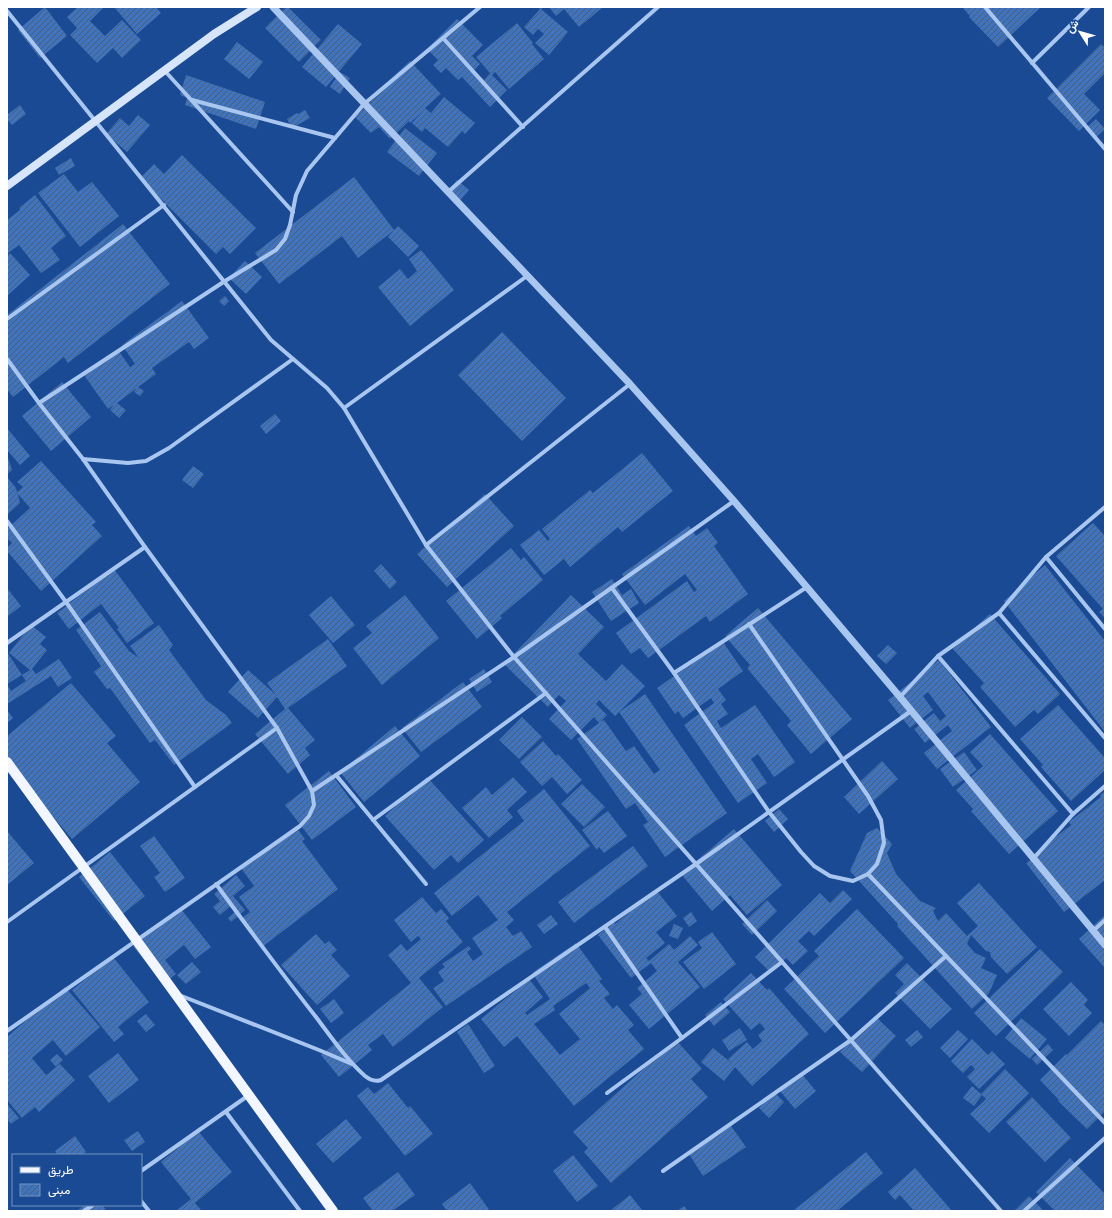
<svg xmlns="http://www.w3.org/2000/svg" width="1112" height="1218" font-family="'Titillium Web',Vazirmatn,sans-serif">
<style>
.building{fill:url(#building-hatch);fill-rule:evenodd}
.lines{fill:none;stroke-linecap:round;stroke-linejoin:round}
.minor{stroke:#a9c6f0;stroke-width:4}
.tertiary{stroke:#a9c6f0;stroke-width:7}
.secondary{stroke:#d7e5fb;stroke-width:8}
.primary{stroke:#f2f6ff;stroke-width:10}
</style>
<defs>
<pattern id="building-hatch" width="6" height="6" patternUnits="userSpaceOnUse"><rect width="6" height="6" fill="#4173ba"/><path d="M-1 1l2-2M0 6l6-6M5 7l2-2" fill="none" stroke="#475e7e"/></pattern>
</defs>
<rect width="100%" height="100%" fill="#194a93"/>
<g class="building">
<path d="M45,7L67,36L40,58L18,30Z"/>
<path d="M78,7H104L90,21L105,36L122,20L141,40L122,58L113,48L97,63L70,35L77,28L67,17Z"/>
<path d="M114,7H156L161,13L137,34Z"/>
<path d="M286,7H288L321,40L299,62L265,28Z"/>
<path d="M538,7H544L541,9L568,32L549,55L535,43L544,34L538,29L533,35L524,27L540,9Z"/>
<path d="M549,7H603L579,27L564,9L556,16Z"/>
<path d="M962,7H1041L998,47L969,17L970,16Z"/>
<path d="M457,19L483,45L472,56L480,64L474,70L484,80L490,73L476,57L517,23L533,43L532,44L544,59L509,89L495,72L492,75L507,90L490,107L462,77L458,80L446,68L441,73L433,65L438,60L427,49Z"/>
<path d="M338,24L362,44L326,87L302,67Z"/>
<path d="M237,42L263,62L249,79L224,59Z"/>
<path d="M1101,44L1105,48V73L1084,94L1100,110L1079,131L1047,98Z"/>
<path d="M410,61L441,94L425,108L431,113L444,97L475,123L465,134L462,131L448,147L425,128L422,132L412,123L422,112L410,123L409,121L390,139L379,127L371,133L355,117L377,96L375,94Z"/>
<path d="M340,72L350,78L340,94L330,87Z"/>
<path d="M186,75L265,102L256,129L185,105L187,98L180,95Z"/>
<path d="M20,105L26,114L12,125L7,119V115Z"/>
<path d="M305,110L310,118L292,128L287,119L297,113L298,114Z"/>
<path d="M138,115L150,125L127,152L106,134L120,118L129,126Z"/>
<path d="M1096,119L1105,129L1094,139L1085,129Z"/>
<path d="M405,128L437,153L419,176L387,152Z"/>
<path d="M182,155L256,228L230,254L223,247L216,254L140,178L154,164L164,174Z"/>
<path d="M71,158L75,166L59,175L55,168Z"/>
<path d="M64,174L78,192L92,182L119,216L80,247L38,193Z"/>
<path d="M354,177L394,230L398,226L419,246L408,257L388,237L393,231L358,258L342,236L279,284L255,253Z"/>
<path d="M457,180L469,190L458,203L446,194Z"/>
<path d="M35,195L66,236L51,248L60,260L41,273L19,245L8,253L7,251V220L20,210L19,208Z"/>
<path d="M123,224L170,284L68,363L64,357L13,397L7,389V315Z"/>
<path d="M421,250L454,290L410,326L378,287L400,269L408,279L417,271L409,259Z"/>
<path d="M10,253L30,275L7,296V256Z"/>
<path d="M245,261L262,277L246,294L229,278Z"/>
<path d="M225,296L229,301L224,306L219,301Z"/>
<path d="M182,301L209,338L194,349L189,342L152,368L156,374L138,387L144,391L140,396L134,392L137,388L117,403L126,410L119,418L110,410L114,405L108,409L84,375L118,350L130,367L135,364L122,345Z"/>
<path d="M502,332L566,398L522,441L458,375Z"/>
<path d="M62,382L91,417L51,451L22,416Z"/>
<path d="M275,414L281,421L266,434L260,426Z"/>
<path d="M7,428L30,456L20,465L7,450Z"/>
<path d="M642,453L673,491L622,532L618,527L570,567L564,559L544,575L520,545L539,530L548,541L550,539L542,529L590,490L593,493Z"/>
<path d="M7,455L12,470L7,474Z"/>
<path d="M41,461L96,522L92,525L102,536L41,591L7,551V548L12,543L7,538V529L30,508L18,494L20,503L7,515V477L16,488L17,492L23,487L17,482Z"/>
<path d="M193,466L204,474L193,488L182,480Z"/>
<path d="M485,494L514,526L447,587L417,554L433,539L434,540Z"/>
<path d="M1093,523L1105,536V618L1099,612L1103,609L1056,556Z"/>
<path d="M689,526L696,536L707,528L718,543L714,546L748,594L710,622L706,616L648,658L640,648L631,654L616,633L687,581L694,592L697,590L685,574L645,605L622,574Z"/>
<path d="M511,548L521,560L524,557L543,580L500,616L502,618L477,639L446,601Z"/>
<path d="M381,564L397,582L390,589L374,571Z"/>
<path d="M1045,565L1105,641V732L1004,601Z"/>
<path d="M114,569L154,623L127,643L117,629L119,628L101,604L69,629L57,613Z"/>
<path d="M612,579L622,595L631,589L639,603L611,621L592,592Z"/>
<path d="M7,588L21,606L7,617Z"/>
<path d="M405,595L439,638L382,685L353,648L372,633L366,626Z"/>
<path d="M571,595L604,627L578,654L606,681L622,664L645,686L619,712L645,694L727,813L665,857L643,825L648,822L635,803L626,809L577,739L599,723L594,717L571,740L549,719L566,701L559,695L548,707L504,664ZM599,700L615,716L619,712L660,770L654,774L634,746L626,751L604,720L600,722L607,715L596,704Z"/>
<path d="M331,596L355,625L333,643L309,615Z"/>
<path d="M758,608L852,719L811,754L787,725L791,721L747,668L750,665L725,636Z"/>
<path d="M100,612L129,651L139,658L130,646L159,625L173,645L169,650L206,700L226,715L232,723L174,765L155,740L150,743L110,688L107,689L94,672L101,666L76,630Z"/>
<path d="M990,614L1060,694L1038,714L1034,710L1015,727L980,687L984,683L952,648Z"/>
<path d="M31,625L46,637L40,644L47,650L32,669L36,674L59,659L72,678L58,687L51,676L7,704V652L22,675L7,684L11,691L26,681L22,675L30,670L9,653Z"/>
<path d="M328,639L347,666L288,708L315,740L305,748L310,755L288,774L255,734L285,709L277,697L258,718L228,692L248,670L276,695L267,683Z"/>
<path d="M723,642L743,671L718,689L726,700L721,704L728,714L717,721L721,728L755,705L795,762L774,777L758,754L751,759L767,783L738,803L684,725L714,703L711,698L683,718L678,711L675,714L657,688Z"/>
<path d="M888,645L897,653L886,664L877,656Z"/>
<path d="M939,660L991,727L937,769L924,753L952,731L948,725L925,743L914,729L934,713L940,721L946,716L928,692L923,696L933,710L910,728L888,700Z"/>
<path d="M484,669L492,682L477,692L469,679Z"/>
<path d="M463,682L482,707L421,752L402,728Z"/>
<path d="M71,683L116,736L107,743L140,782L72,839L40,801L36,805L7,771V736Z"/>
<path d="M1058,705L1105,758V770L1071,801L1041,767L1043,765L1020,739Z"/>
<path d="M7,710L13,718L7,723Z"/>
<path d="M522,717L542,737L519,759L499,740Z"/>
<path d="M395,726L420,756L364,802L340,772Z"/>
<path d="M990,734L1058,811L1009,854L971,811L973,809L956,790L983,766L970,752Z"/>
<path d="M543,741L556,756L558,754L582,780L567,794L552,777L542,786L520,762Z"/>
<path d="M964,752L977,770L953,787L940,769Z"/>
<path d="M882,761L898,779L859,814L844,797Z"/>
<path d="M329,771L356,807L312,840L285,805Z"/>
<path d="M427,777L484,840L458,863L451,855L434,870L385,816Z"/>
<path d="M513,777L527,792L507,810L513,817L489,838L462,808L486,787L492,795Z"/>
<path d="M582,784L605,807L584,827L561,804Z"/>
<path d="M544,789L590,846L507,912L514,920L506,927L513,936L521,931L532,947L446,1006L433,988L444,981L438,972L445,967L442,964L469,946L471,949L467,952L473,961L483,954L472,938L498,920L478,895L452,916L434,893L524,821L517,811Z"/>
<path d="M1105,791V880L1064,912L1026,863L1036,856L1034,854L1071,825L1069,822L1101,797L1100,795Z"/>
<path d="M779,809L788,819L774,832L765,821Z"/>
<path d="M608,811L627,836L604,853L599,847L597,850L582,830Z"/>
<path d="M296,827L305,839L302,841L338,889L262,947L241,919L250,912L239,897L254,886L241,868Z"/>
<path d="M877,828L892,844L887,853L896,874L920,901L936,908L933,911L938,921L946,913L967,936L978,926L957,903L979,883L1037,947L1007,974L991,957L990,952L986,951L971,935L967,944L975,953L986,958L981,968L997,975L989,993L972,1009L897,926L898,924L850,871L867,833Z"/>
<path d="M734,829L782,885L747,915L730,895L712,911L681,874Z"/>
<path d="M7,831L34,863L7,885Z"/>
<path d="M154,836L185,878L165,892L154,877L160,873L140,846Z"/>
<path d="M633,846L648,866L574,923L558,902Z"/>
<path d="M110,852L145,896L114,921L79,877Z"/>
<path d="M236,875L245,886L233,896L245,910L231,922L228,918L236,911L232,905L220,915L213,907L220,901L214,894Z"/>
<path d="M656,890L677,916L656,932L665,943L646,958L649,961L669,944L674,950L690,936L698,945L678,962L700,987L649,1029L629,1005L642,994L637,988L657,971L651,963L631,978L598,935L614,922L615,924Z"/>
<path d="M843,890L852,899L814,936L809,931L798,941L808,951L793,965L786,958L771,973L755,957L820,893L830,903Z"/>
<path d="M422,897L436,913L441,909L449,918L446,921L463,942L419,978L443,1007L393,1047L383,1034L368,1045L372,1050L339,1077L321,1055L411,983L388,955L401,944L407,951L421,939L418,936L411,942L394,920Z"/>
<path d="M767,900L777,911L752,935L742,924Z"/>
<path d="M181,909L211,947L195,959L184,945L165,960L176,974L163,984L133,946Z"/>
<path d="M857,909L904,958L825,1033L784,989L819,956L814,951Z"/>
<path d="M691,912L697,921L689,927L683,918Z"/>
<path d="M551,915L558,924L544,934L537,925Z"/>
<path d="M1105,915V968L1079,939Z"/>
<path d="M674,924L683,928L678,939L669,936Z"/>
<path d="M712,932L736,964L704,989L683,962L702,948L698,942Z"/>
<path d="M316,934L325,944L329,941L337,950L331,955L350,976L317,1005L281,965Z"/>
<path d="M576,943L602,979L599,981L610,994L604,998L613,1009L617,1005L634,1025L628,1030L644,1049L574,1106L517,1036L504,1047L481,1019L529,979L543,997L525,1013L527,1015L550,999L532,973ZM586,983L590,988L559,1014L580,1039L560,1055L534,1024L555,1010L553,1006Z"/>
<path d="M1040,949L1063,972L996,1036L974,1013Z"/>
<path d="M113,957L149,1002L118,1027L124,1034L114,1042L72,990Z"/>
<path d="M192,962L201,972L186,984L177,975Z"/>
<path d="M907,963L952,1009L930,1029L895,993L904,984L895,975Z"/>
<path d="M751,973L767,990L769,988L809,1034L752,1086L735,1067L724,1081L701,1062L713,1048L733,1064L728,1059L747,1042L753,1049L762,1041L758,1035L765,1029L760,1023L751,1030L723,999Z"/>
<path d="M1071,982L1088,1000L1084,1005L1092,1013L1069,1036L1043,1009Z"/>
<path d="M65,987L100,1027L66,1056L53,1040L32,1058L46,1075L60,1064L75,1080L39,1112L35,1107L22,1118L7,1100V1037Z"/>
<path d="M334,999L344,1013L331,1023L320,1009Z"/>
<path d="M721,1002L730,1012L714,1026L705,1015Z"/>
<path d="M146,1014L155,1025L146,1032L137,1021Z"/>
<path d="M875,1016L896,1036L862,1072L840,1052Z"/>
<path d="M1021,1018L1047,1039L1030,1059L1005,1038Z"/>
<path d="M1101,1021L1105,1025V1111L1087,1129L1058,1101L1059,1100L1040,1080L1066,1054L1067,1055Z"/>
<path d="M468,1024L495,1066L484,1073L457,1032Z"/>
<path d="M740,1028L747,1040L729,1051L722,1040Z"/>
<path d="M917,1030L923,1037L911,1047L905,1040Z"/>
<path d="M958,1030L968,1039L950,1058L940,1048Z"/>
<path d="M972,1039L988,1055L992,1051L1005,1064L979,1089L967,1077L975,1069L971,1065L963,1073L951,1061Z"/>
<path d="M676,1040L702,1069L691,1079L708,1097L611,1183L584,1152L588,1148L573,1132Z"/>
<path d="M1048,1044L1053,1050L1037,1065L1032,1059Z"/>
<path d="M118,1053L139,1080L109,1103L88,1076Z"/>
<path d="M57,1054L63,1060L56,1067L50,1060Z"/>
<path d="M1005,1069L1029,1093L989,1133L970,1114L986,1099L982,1095L974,1106L963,1098L972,1086L981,1094Z"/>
<path d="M801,1073L816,1091L795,1109L780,1091Z"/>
<path d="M388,1083L408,1108L410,1106L433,1134L405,1156L357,1096L368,1087L374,1094Z"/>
<path d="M774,1092L784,1102L769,1118L759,1108Z"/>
<path d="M1032,1097L1071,1138L1045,1162L1006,1122Z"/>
<path d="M7,1104L19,1118L11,1124L7,1119Z"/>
<path d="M346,1119L362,1138L333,1163L316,1144Z"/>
<path d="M731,1126L746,1147L703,1176L689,1154Z"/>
<path d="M138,1131L145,1142L132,1151L124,1140Z"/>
<path d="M198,1131L232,1172L195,1203L202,1211H176L191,1199L161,1162Z"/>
<path d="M75,1136L86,1152L82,1155H58L55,1151Z"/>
<path d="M866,1152L883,1173L837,1211H793Z"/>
<path d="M573,1155L598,1186L577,1202L553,1171Z"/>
<path d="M1070,1158L1105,1194V1211H1055L1036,1192Z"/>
<path d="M915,1168L952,1211H914L900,1195L895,1200L888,1192Z"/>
<path d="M398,1172L415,1195L392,1211H373L363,1198Z"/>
<path d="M470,1183L490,1211H447L442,1204Z"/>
<path d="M630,1195L642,1210L640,1211H610Z"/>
<path d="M1029,1196L1044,1211H1014Z"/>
<path d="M84,1205H102L107,1211H77Z"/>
<path d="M684,1206L688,1211H677Z"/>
</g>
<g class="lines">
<g class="minor">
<path d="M985,7L1105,149"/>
<path d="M7,11L271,340L327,388L344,408L426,545L514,657L1001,1211"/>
<path d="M443,38L523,127"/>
<path d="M1032,63L1089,7"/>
<path d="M164,70L293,212"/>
<path d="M192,100L335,138"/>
<path d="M448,192L658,7"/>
<path d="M7,319L164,205"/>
<path d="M7,359L39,403L83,459L145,547L277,728L312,791L314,805L309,816L300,826L7,1031"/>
<path d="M39,403L225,281L276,250L285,239L290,225L296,195L307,171L364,104L480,7"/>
<path d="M344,408L527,276"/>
<path d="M83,459L128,463L146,461L169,448L293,359"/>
<path d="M7,521L66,602L195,787"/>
<path d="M426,545L630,384"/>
<path d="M1046,557L1105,629"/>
<path d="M612,588L674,673L769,812L801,852L814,866L830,876L853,881L868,874L877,864L884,843L881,820L868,796L749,624"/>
<path d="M999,613L1105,738"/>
<path d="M7,643L145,547"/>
<path d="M938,656L1073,814"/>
<path d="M674,673L807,587"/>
<path d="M900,697L938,656L999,613L1046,557L1105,507"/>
<path d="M336,775L426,884"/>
<path d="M312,791L514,657L734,501"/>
<path d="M373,820L546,693"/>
<path d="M1033,859L1073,814L1105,786"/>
<path d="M868,874L1105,1123"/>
<path d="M216,884C249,929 282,974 316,1017C331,1037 346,1059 365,1076C370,1080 375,1082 381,1080L696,864L911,711"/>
<path d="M7,922L277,728"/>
<path d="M605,927L682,1038L782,962"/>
<path d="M1093,931L1105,920"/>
<path d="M179,995L319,1050L352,1064"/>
<path d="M607,1093L682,1038"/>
<path d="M226,1112L300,1211"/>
<path d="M141,1171L249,1095"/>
<path d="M663,1171L851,1040L946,956"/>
<path d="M141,1201L149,1211"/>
<path d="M84,1211L93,1205"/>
<path d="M1024,1211L1105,1138"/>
</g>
<path class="tertiary" d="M273,7L630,384L734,501L900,697L1105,945"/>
<path class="secondary" d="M7,186L214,34L257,7"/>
<path class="primary" d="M7,762L333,1211"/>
</g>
<rect width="1112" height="1218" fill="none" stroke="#ffffff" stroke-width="16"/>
<rect x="12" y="1154" width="130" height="52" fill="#194a93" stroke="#7592be"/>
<rect x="20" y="1167" width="20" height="6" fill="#f2f6ff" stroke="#7592be"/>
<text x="48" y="1174" font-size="12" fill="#ffffff">طريق</text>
<rect x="20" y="1184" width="20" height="12" fill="url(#building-hatch)" stroke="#7592be"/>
<text x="48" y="1194" font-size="12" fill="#ffffff">مبنى</text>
<g transform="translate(1080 32) rotate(307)" stroke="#194a93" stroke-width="3" paint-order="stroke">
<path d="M0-3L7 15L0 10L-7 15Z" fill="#ffffff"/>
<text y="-6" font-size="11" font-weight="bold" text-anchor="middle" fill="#ffffff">ش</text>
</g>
</svg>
